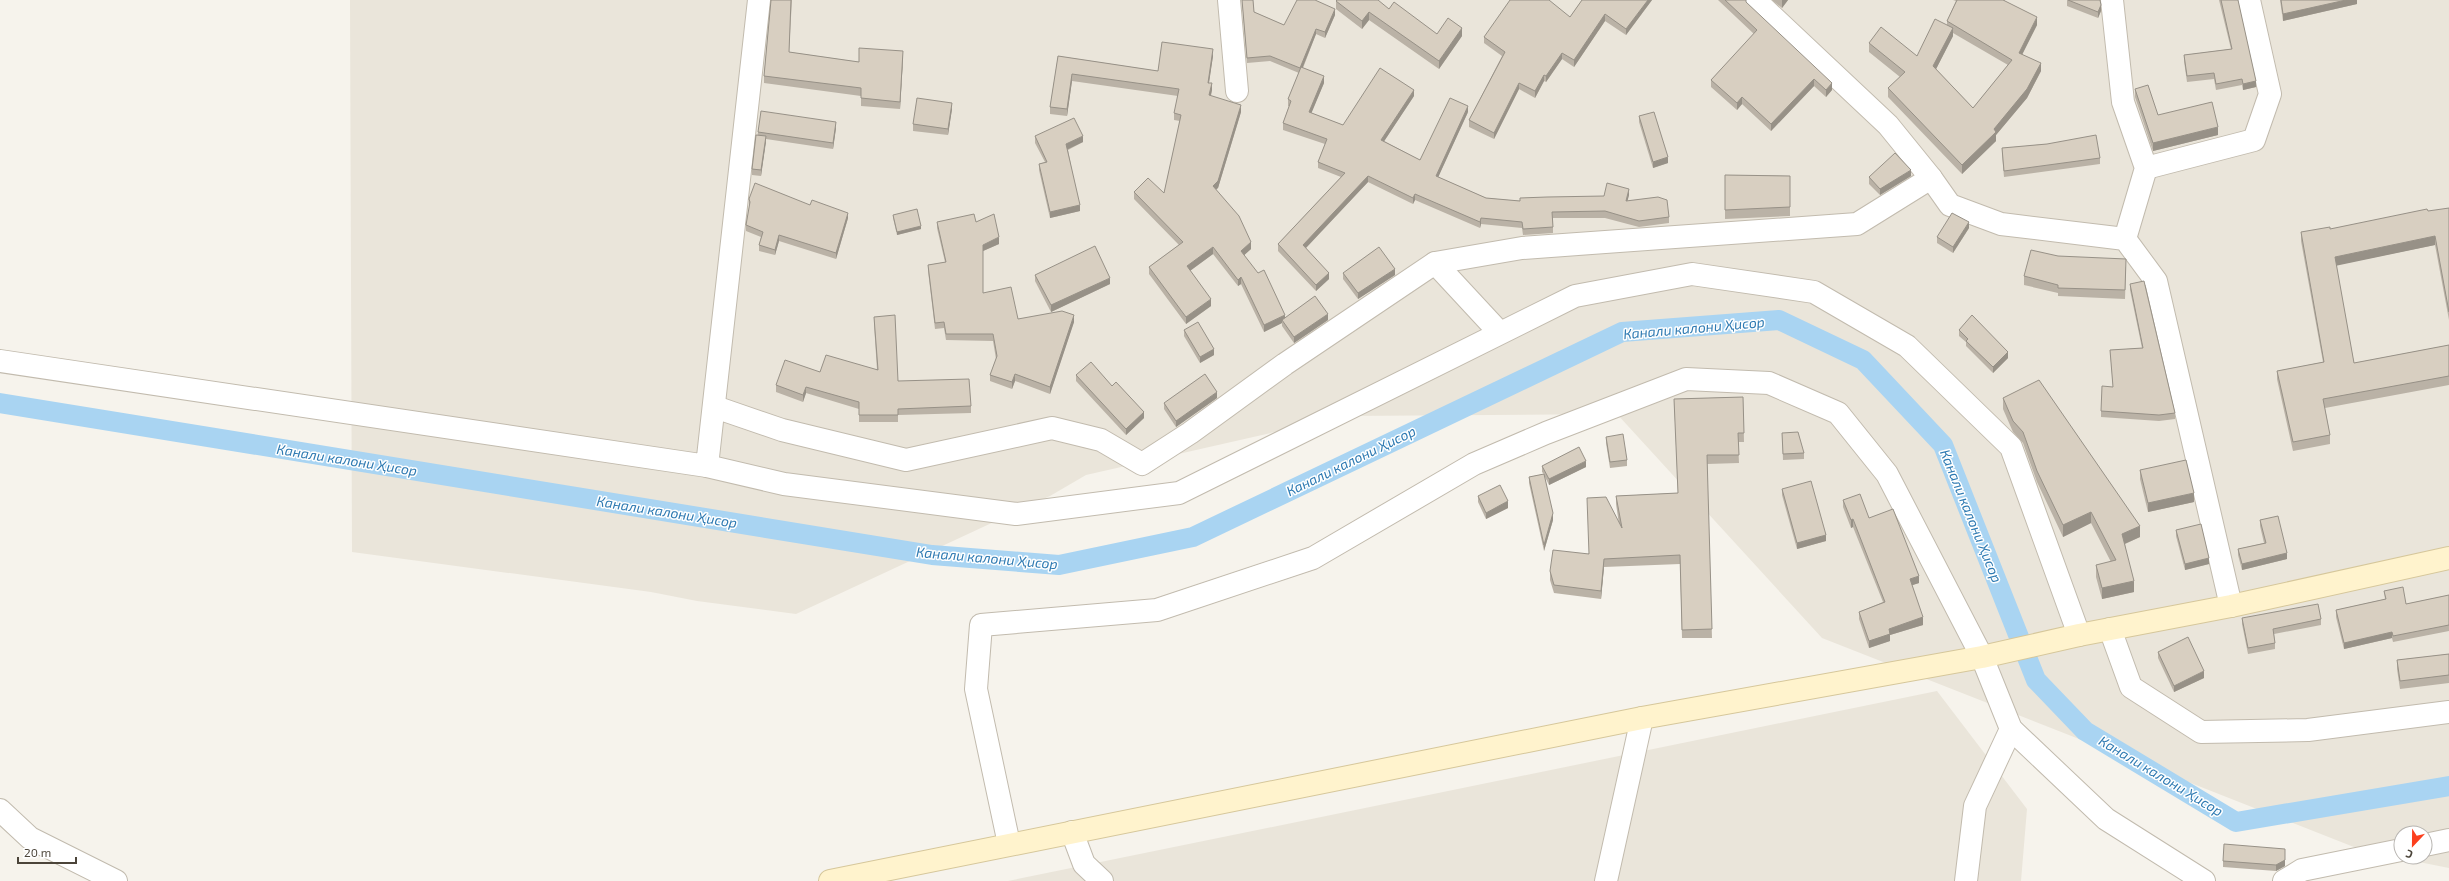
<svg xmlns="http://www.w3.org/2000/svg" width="2449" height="881" font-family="'Exo 2',sans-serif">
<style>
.residential{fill:#eae5da;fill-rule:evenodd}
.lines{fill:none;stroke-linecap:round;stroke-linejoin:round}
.canal{stroke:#a9d4f2;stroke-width:20}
.street-casing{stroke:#c2bbae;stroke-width:24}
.secondary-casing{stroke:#d6c79b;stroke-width:24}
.street{stroke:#fff;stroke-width:22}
.secondary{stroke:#fff3cd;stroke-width:22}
.wall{fill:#bab2a6;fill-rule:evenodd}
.shaded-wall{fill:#979187}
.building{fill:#d8cfc1;stroke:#979187}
.labels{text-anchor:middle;stroke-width:3;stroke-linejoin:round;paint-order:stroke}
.water-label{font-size:14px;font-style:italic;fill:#2e7ab2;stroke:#fff}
</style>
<rect width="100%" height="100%" fill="#f6f3ec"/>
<g class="residential">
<path d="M350,0H2449V868L2364,851L1822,638L1617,414L1345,416L1086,475L1050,496L796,614L697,601L651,592L352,552ZM2401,833H2425V857H2401Z"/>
<path d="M1937,691L2027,809L2021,881H1008Z"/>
</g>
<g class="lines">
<path class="canal" d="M0,403L932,555L1059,565L1193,537L1622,332L1779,320L1863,360L1943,445L2036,680L2085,731L2236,822L2449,786"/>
<defs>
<g id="street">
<path d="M1229,0L1237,91"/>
<path d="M2112,0L2123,102L2146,168L2125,239"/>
<path d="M2146,168L2254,140L2270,94L2249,0"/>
<path d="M1931,178L1950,205L2001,224L2125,239L2156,281L2231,606"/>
<path d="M1435,263L1499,332"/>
<path d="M0,361L707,466L759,0"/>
<path d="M715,407L782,430L906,460L1052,428L1101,440L1142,464L1190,433L1285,364L1435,263L1522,248L1857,224L1931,178L1888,125L1755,0"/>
<path d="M707,466L784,484L1016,514L1179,493L1575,296L1692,274L1814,292L1907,346L2011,447L2079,635"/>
<path d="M2110,629L2131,687L2201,732L2308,730L2449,712"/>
<path d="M0,810L30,838L116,881"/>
<path d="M1072,832L1084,864L1102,881"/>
<path d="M1009,844L976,689L981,625L1157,610L1313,558L1474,464L1546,433L1686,379L1769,383L1838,413L1887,474L1982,657L2011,729L2106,819L2204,881"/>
<path d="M2425,845L2449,840"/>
<path d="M1606,881L1642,718"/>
<path d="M1966,881L1975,806L2011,729"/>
<path d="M2284,881L2302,870L2401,850"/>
</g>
<path id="secondary" d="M830,881L1642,718L1982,657L2079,635L2231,606L2449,558"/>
</defs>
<use href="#street" class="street-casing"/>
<use href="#secondary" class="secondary-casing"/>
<use href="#street" class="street"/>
<use href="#secondary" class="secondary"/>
</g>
<g class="wall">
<path d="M771,0H792L789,52L859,62L903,58L900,109L861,106V96L764,83V76Z"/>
<path d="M1242,0H1253L1254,12L1284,25L1335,15L1325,38L1316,34L1303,68L1324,83L1311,113L1343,125L1414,96L1384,141L1420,160L1468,112L1438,177L1486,198L1520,201L1604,196L1629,195L1627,201L1669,217V223L1639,227L1605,218H1553V233L1523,235L1522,228L1481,224L1480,228L1415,200L1413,204L1368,182L1306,248L1329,279L1316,291L1278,251V244L1341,177L1318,168V162L1325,144L1283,130V123L1289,106H1288V99L1299,73L1270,61L1247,63Z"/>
<path d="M1582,0H1652L1626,35L1605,21L1574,67L1562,59L1546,82L1544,81L1535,98L1519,89L1494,139L1469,127V120L1502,56L1484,43V37L1570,17Z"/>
<path d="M1718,0H1746V2L1832,90L1826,97L1814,86L1771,131L1742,104L1737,110L1711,87V80L1754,34Z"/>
<path d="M1772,0H1788L1782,8Z"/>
<path d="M1953,0H2005V2L2037,25L2022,54L2041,71L2027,98L1996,135V141L1962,174L1888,97V88L1900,77L1869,52V43L1917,56L1947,25V21L1956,1ZM1953,33L2008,65L1973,108L1936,69L1953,36Z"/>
<path d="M2067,0H2100L2101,11L2098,18L2067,6Z"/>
<path d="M2219,0H2238L2256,87L2243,90L2242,85L2216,90L2214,79L2187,82L2184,61V55L2231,49Z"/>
<path d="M2280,0H2357V4L2283,21Z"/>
<path d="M1336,1L1389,9L1437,34L1462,36L1439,69L1369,20L1362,29L1336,9Z"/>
<path d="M1058,56L1158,71L1213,56L1209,83L1212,90L1211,96L1241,112L1218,188L1216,189L1251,249L1244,255L1285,318L1328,320L1294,343L1282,326V323L1264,332L1241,284L1238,286L1213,254L1190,271L1211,306L1186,324L1149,274V267L1179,245L1134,199V192L1164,193L1180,121L1174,120V113L1178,96L1072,81L1067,116L1050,114V107Z"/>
<path d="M2135,89L2158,115L2218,135L2153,151L2135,97Z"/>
<path d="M952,109L948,135L913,131V124Z"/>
<path d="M1639,116L1668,163L1653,168L1639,122Z"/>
<path d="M836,128L833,149L766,139L761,176L752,175V169L758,132Z"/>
<path d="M1035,136L1083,142L1068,150L1080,211L1050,218L1039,170V164L1045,162L1035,143Z"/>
<path d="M2047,144L2100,158V164L2004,177L2002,154V148Z"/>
<path d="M1725,175L1790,176V216L1725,219Z"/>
<path d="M1911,176L1880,195L1869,184V177Z"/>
<path d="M749,199L810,205L848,218L836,259L779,241L775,255L759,251V245L761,237L746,231V225L750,206L749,204Z"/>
<path d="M2449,208V320L2435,245L2336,265L2354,363L2449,345V385L2325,408L2330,435V444L2293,451L2277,379V371L2323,362L2301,241V232L2330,229Z"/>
<path d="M893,215L921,229L897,235L893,218Z"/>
<path d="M937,222H976L999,244L983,251V293L1018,319L1074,322L1050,394L1015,381L1012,389L990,381V375L996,359L993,341L946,340L944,328L935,329L928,271V265L945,262L937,228Z"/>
<path d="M1969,228L1953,253L1937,243V237Z"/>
<path d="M2058,256L2126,267L2125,299L2058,296V293L2024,285V276Z"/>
<path d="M1343,273L1395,275L1358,299L1343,279Z"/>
<path d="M1035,275L1110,284L1051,312L1035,281Z"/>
<path d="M2130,284L2175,413V419L2159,421L2101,417V411L2113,387L2110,350L2142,348L2130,290Z"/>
<path d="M874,317L898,381L971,406V413L898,415V422H859V409L806,393L803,402L776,392V385L820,372L877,370L874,324Z"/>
<path d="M1184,330L1214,355L1200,363L1184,336Z"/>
<path d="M1959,330L2008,358L1993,373L1966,346V342L1959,336Z"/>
<path d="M1076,375L1112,386L1144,418L1126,435L1076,381Z"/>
<path d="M1743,397L1744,442H1738L1739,463L1707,464L1712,638H1682L1680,564L1604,567L1601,599L1554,593L1550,580V571L1588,554L1619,524L1616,504V496L1678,493L1674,399Z"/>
<path d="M1217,398L1176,427L1164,409V403Z"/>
<path d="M2003,398L2140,537L2125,544L2134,592L2102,599L2096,577V565L2111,562L2091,523L2063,537L2037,482L2023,443L2013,432L2003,409Z"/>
<path d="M1782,433L1804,453V459L1783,460Z"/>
<path d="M1606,437L1627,460V466L1610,468L1606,443Z"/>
<path d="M1542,466L1586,467L1549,485L1545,477L1553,520L1544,551L1529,483V477L1544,474L1542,472Z"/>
<path d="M2140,470L2194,502L2148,512L2140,479Z"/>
<path d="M1782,489L1826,541L1797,549L1782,495Z"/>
<path d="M1478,496L1508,508L1486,519L1478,502Z"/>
<path d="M1843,500L1869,518L1919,583L1912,585L1923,625L1890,635V641L1869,648L1859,619V612L1883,602L1853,527L1851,528L1843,507Z"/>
<path d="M2260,520L2287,559L2242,570L2238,555V549L2264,543L2260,526Z"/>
<path d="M2176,530L2209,564L2185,570L2176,536Z"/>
<path d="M2384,591L2406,604L2449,595V631L2393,642L2392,638L2344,649L2336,617V610L2385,599Z"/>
<path d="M2242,618L2321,619V625L2274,634L2275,643V649L2248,654L2242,624Z"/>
<path d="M2158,652L2204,678L2174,692L2158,658Z"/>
<path d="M2449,654V683L2400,689L2397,669V660Z"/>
<path d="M2285,855V866L2276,871L2223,867V861Z"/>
</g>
<g class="shaded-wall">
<path d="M1648,0H1652L1626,35V29Z"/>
<path d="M1782,0H1788L1782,8Z"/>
<path d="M2346,0H2357V4L2283,21V14Z"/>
<path d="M2101,5V11L2098,18V12Z"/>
<path d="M1335,9V15L1325,38V32Z"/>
<path d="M1369,12V20L1362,29V21Z"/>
<path d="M1605,14V21L1574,67V60Z"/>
<path d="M2037,17V25L2019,61V53Z"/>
<path d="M1462,28V36L1439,69V61Z"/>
<path d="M1953,28V36L1933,75V66Z"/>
<path d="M1316,29V34L1300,74V68Z"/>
<path d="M1213,49V56L1208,89V83Z"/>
<path d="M903,51V58L900,109V102Z"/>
<path d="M1562,53V59L1546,82V76Z"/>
<path d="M2041,63V71L2027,98L1996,135V141L1962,174V165L1994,129Z"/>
<path d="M1072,74V81L1067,116V109Z"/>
<path d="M1544,75V81L1535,98V91Z"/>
<path d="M1324,76V83L1309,119V112Z"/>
<path d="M1814,79V86L1771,131V124Z"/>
<path d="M2256,81V87L2243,90V84Z"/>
<path d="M1212,83V90L1209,102V95Z"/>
<path d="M1519,83V89L1494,139V133Z"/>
<path d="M1832,83V90L1826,97V90Z"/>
<path d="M1414,90V96L1381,146V140Z"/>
<path d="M1742,97V104L1737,110V103Z"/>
<path d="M952,103V109L948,135V129Z"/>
<path d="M1241,105V112L1218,188L1213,192V186Z"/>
<path d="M1468,106V112L1436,182V176Z"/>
<path d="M836,122V128L833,149V143Z"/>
<path d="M2218,127V135L2153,151V143Z"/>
<path d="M766,136V142L761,176V170Z"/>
<path d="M1083,136V142L1066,150V144Z"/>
<path d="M1668,157V163L1653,168V162Z"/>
<path d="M1911,170V176L1880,195V189Z"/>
<path d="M1368,176V182L1303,251V245Z"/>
<path d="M1629,189V195L1626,207V201Z"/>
<path d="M1415,194V200L1413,204V198Z"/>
<path d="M1080,205V211L1050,218V212Z"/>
<path d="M848,213V218L836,259V253Z"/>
<path d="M1481,218V224L1480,228V222Z"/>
<path d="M1969,222V228L1953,253V247Z"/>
<path d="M921,226V229L897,235V232Z"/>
<path d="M779,235V241L775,255V250Z"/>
<path d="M2435,236V245L2335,266V257Z"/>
<path d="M999,237V244L983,251V245Z"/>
<path d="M1251,242V249L1241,258V251Z"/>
<path d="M1213,247V254L1187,273V266Z"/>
<path d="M1395,269V275L1358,299V293Z"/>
<path d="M1329,273V279L1316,291V285Z"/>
<path d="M1241,277V284L1238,286V280Z"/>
<path d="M1110,278V284L1051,312V305Z"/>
<path d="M1211,299V306L1186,324V317Z"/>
<path d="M1328,314V320L1294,343V337Z"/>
<path d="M1074,315V322L1050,394V387Z"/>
<path d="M1285,315V322L1282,320V323L1264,332V325Z"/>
<path d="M1214,349V355L1200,363V357Z"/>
<path d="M2008,352V358L1993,373V367Z"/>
<path d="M1015,374V381L1012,389V382Z"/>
<path d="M806,387V393L803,402V395Z"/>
<path d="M1217,392V398L1176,427V421Z"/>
<path d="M1144,412V418L1126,435V429Z"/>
<path d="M1586,461V467L1549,485V479Z"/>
<path d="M2194,493V502L2148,512V503Z"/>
<path d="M1508,501V508L1486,519V513Z"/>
<path d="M2091,512V523L2063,537V525Z"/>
<path d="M1553,513V520L1544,551V545Z"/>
<path d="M1853,519V527L1851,528V520Z"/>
<path d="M2140,526V537L2122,545V534Z"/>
<path d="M1826,535V541L1797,549V543Z"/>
<path d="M2287,553V559L2242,570V564Z"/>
<path d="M2209,558V564L2185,570V564Z"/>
<path d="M1604,559V567L1601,599V591Z"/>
<path d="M1919,576V583L1910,586V579Z"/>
<path d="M2134,581V592L2102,599V588Z"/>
<path d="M1923,617V625L1890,635V641L1869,648V641L1889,629Z"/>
<path d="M2392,632V638L2344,649V643Z"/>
<path d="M2204,671V678L2174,692V686Z"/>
<path d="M2285,849V866L2276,871V865Z"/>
</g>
<g class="building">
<path d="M771,0H791L789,52L859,62V48L903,51L900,102L861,98V88L764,76Z"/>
<path d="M1242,0H1253L1254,12L1284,25L1297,0H1315L1335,9L1325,32L1316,29L1300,68L1270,56L1247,58Z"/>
<path d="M1337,0H1378L1389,9L1394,2L1437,34L1448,18L1462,28L1439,61L1369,12L1362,21L1336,1Z"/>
<path d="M1510,0H1549L1570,17L1582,0H1648L1626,29L1605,14L1574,60L1562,53L1546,76L1544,75L1535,91L1519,83L1494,133L1469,120L1505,52L1484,37Z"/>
<path d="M1725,0H1746V2L1832,83L1826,90L1814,79L1771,124L1742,97L1737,103L1711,80L1757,30Z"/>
<path d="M1957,0H2003L2037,17L2019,53L2041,63L2027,89L1994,129L1996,132L1962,165L1888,88L1905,72L1869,43L1881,27L1917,56L1935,19L1953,28L1933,66L1973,108L2012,60L1947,21Z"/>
<path d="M2068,0H2100L2101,5L2098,12Z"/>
<path d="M2221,0H2238L2256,81L2243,84L2242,79L2216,84L2214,73L2187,76L2184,55L2232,49Z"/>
<path d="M2281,0H2346L2283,14Z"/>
<path d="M1162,42L1213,49L1208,83H1212L1209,95L1241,105L1218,181L1213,186L1239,216L1251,242L1241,251L1258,273L1264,270L1285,315L1264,325L1241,277L1238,280L1213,247L1187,266L1211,299L1186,317L1149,267L1183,242L1134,192L1148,178L1164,193L1181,115L1174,113L1179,89L1072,74L1067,109L1050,107L1058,56L1158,71Z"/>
<path d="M1301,67L1324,76L1309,112L1343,125L1380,68L1414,90L1381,140L1420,160L1450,98L1468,106L1436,176L1486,198L1520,201V198L1547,197L1604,196L1607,183L1629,189L1626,201L1658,197L1667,200L1669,217L1639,221L1605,211L1552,212L1553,227L1523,229L1522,222L1481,218L1480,222L1415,194L1413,198L1368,176L1303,245L1329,273L1316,285L1278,244L1345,173L1318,162L1327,139L1283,123L1291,101L1288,99Z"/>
<path d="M2148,85L2158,115L2212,102L2218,127L2153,143L2135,89Z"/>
<path d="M917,98L952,103L948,129L913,124Z"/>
<path d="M761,111L836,122L833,143L758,132Z"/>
<path d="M1654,112L1668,157L1653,162L1639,116Z"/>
<path d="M1074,118L1083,136L1066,144L1080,205L1050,212L1039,164L1047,162L1035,136Z"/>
<path d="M756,135L766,136L761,170L752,169Z"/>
<path d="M2096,135L2100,158L2004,171L2002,148L2047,144Z"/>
<path d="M1895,153L1911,170L1880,189L1869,177Z"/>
<path d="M1725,175L1790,176V207L1725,210Z"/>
<path d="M755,183L810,205L812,200L848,213L836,253L779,235L775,250L759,245L763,232L746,225L750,202L749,199Z"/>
<path d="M2449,208V312L2435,236L2335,257L2354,363L2449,345V376L2323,399L2330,435L2293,442L2277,371L2324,362L2301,232L2330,227V229L2427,209L2428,211Z"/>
<path d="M917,209L921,226L897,232L893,215Z"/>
<path d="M1952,213L1969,222L1953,247L1937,237Z"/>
<path d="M974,214L976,222L994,214L999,237L983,245V293L1011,287L1018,319L1062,311L1074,315L1050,387L1015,374L1012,382L990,375L997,356L993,334H946L944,322L935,323L928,265L946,262L937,222Z"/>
<path d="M1095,246L1110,278L1051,305L1035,275Z"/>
<path d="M1379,247L1395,269L1358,293L1343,273Z"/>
<path d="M2031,250L2058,256L2126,259L2125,290L2058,288V285L2024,276Z"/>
<path d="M2144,281L2175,413L2159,415L2101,411L2102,386L2113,387L2110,350L2143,348L2130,284Z"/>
<path d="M1315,296L1328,314L1294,337L1282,320Z"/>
<path d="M895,315L898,381L969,379L971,406L898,409V415H859V402L806,387L803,395L776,385L785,360L820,372L826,355L878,370L874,317Z"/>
<path d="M1972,315L2008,352L1993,367L1966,341L1968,339L1959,330Z"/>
<path d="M1198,322L1214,349L1200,357L1184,330Z"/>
<path d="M1091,362L1112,386L1116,382L1144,412L1126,429L1076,375Z"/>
<path d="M1205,374L1217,392L1176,421L1164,403Z"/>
<path d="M2039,380L2140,526L2122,534L2134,581L2102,588L2096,565L2116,560L2091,512L2063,525L2037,471L2023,432L2013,421L2003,398Z"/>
<path d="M1743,397L1744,433H1738L1739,455H1707L1712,629L1682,630L1680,555L1604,559L1601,591L1554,585L1550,571L1553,550L1589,554L1587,498L1606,497L1622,528L1616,496L1678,493L1674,399Z"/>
<path d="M1798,432L1804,453L1783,454L1782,433Z"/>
<path d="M1623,434L1627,460L1610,462L1606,437Z"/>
<path d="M1579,447L1586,461L1549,479L1542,466Z"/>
<path d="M2186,460L2194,493L2148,503L2140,470Z"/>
<path d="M1544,474L1553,513L1544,545L1529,477Z"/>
<path d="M1811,481L1826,535L1797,543L1782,489Z"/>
<path d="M1500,485L1508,501L1486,513L1478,496Z"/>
<path d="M1860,494L1869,518L1893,509L1919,576L1910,579L1923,617L1889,629L1890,634L1869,641L1859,612L1885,602L1853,519L1851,520L1843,500Z"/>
<path d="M2278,516L2287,553L2242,564L2238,549L2266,543L2260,520Z"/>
<path d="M2201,524L2209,558L2185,564L2176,530Z"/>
<path d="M2403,587L2406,604L2449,595V625L2393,636L2392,632L2344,643L2336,610L2386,599L2384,591Z"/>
<path d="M2318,604L2321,619L2273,629L2275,643L2248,648L2242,618Z"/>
<path d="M2188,637L2204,671L2174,686L2158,652Z"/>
<path d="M2449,654V675L2400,681L2397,660Z"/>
<path d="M2224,844L2285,849V860L2276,865L2223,861Z"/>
</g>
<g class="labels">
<g class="water-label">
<text transform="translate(1694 328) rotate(-5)" y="5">Канали калони Ҳисор</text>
<text transform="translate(347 460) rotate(9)" y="5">Канали калони Ҳисор</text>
<text transform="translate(1351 461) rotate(-26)" y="5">Канали калони Ҳисор</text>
<text transform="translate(667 512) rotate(9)" y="5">Канали калони Ҳисор</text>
<text transform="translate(1971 516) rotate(68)" y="5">Канали калони Ҳисор</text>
<text transform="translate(987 558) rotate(5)" y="5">Канали калони Ҳисор</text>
<text transform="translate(2161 776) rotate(31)" y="5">Канали калони Ҳисор</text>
</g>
</g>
<g transform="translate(2413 845) rotate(202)"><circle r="19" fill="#ffffff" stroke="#b7b4b0"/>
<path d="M0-3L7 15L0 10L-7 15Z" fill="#fc3f1d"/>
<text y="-6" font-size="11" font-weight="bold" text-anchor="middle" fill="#4b4439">С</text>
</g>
<path d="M18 857v6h58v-6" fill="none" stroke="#4b4439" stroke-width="2"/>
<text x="24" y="857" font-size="12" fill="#4b4439" stroke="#ffffff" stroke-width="3" paint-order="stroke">20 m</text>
</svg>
